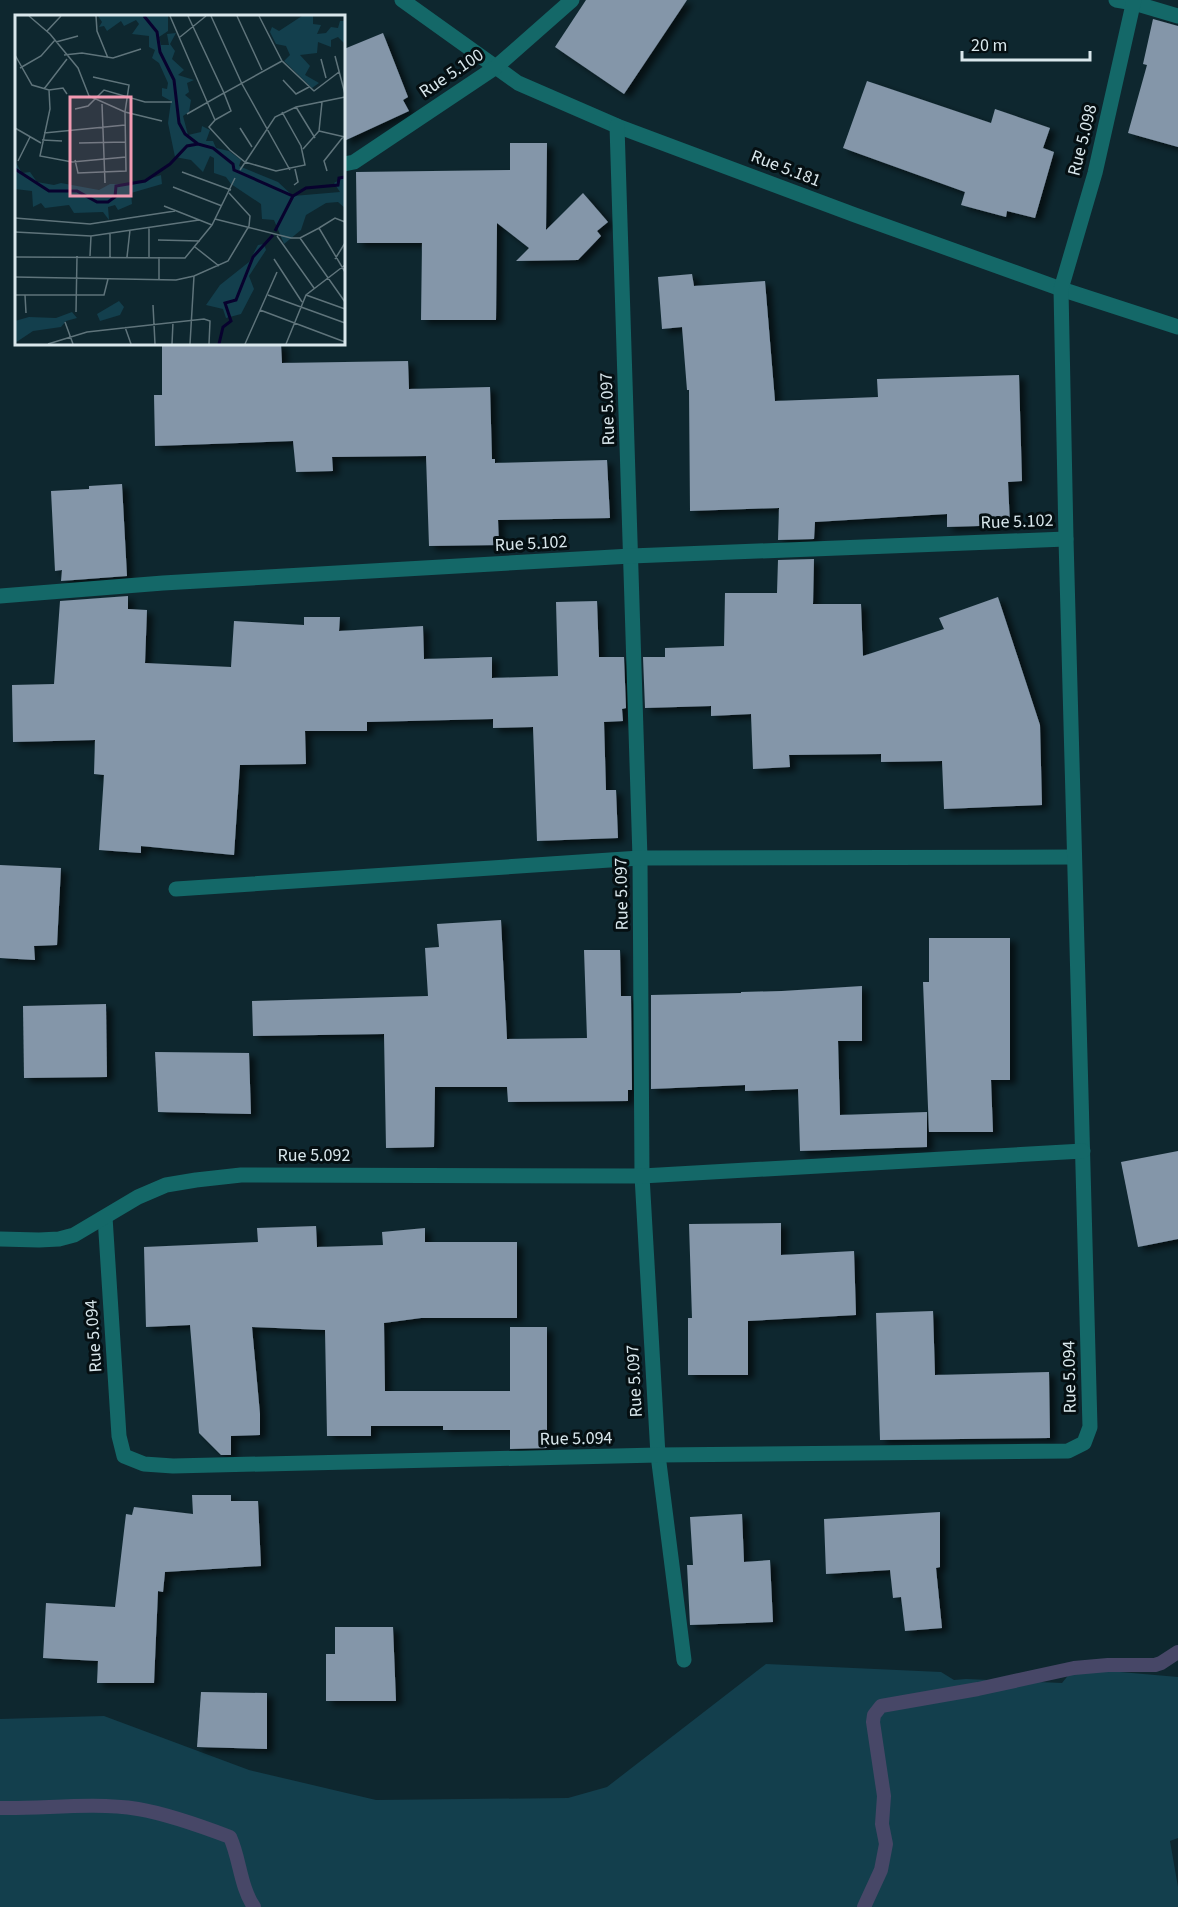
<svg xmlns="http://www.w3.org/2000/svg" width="1178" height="1907" font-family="'Source Sans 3',sans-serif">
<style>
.green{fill:#133f4d}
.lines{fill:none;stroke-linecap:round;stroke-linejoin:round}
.stream{stroke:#474767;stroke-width:14}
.building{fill:#8496a9;filter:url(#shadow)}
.minor{stroke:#146868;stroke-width:15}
.labels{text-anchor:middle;stroke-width:6;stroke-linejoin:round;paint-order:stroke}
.street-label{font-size:18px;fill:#d9e7ec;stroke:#050f12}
.inset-river{fill:none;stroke:#08022e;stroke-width:3}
.inset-road{fill:none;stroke:#5f747b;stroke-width:1.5}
.view{fill:#f19ab2;fill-opacity:0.15;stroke:#f19ab2;stroke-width:3}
.inset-edge{fill:none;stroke:#d9e7ec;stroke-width:3}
</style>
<defs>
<filter id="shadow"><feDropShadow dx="6" dy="4" stdDeviation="3" flood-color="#0009"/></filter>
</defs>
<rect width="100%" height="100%" fill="#0e272f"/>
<path class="green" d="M766,1664L941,1672L954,1680L966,1679L1062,1683L1074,1668L1178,1677V1838L1170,1841L1178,1887V1907H0V1719L104,1716L249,1770L376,1800L568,1798L607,1787Z"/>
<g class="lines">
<g class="stream">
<path d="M0,1808C45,1809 92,1802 138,1809C168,1814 201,1826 230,1837C240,1859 240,1886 254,1907"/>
<path d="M864,1907L881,1870L886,1844L882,1824L884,1796L873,1722L874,1715L881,1706L978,1689L1074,1668L1108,1665H1155L1161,1663L1178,1652"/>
</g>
</g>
<g class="building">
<path d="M586,0H687L624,94L555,47Z"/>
<path d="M1153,19L1178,26V147L1128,133L1147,65L1143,64Z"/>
<path d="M383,33L408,97L403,100L409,111L344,141V49Z"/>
<path d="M867,81L991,123L995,109L1050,128L1043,148L1054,152L1035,218L1007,211L1006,217L961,205L965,192L843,148Z"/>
<path d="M510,143H547L546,230L583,193L608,222L597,231L601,236L578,260L516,261L529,248L497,223L496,320H421L422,243H357L356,172L510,170Z"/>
<path d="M692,274L694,286L765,281L775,401L878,397L877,379L1019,375L1022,481L1008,482L1010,525L947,527V514L815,522L814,539L778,540L779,508L690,511L689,390H687L682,327L662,329L658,277Z"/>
<path d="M162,344H281L282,363L408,361L409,389L490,387L492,459H495V463L607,460L610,518L498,520L499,545L429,546L426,456L332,457L333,471L296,472L293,441L155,446L154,395H162Z"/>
<path d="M122,484L127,576L61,581L62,570L55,571L51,491L89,489V486Z"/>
<path d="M814,559L813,604H861L863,656L944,629L939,618L998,597L1040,725L1042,805L944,809L942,761L881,762V754L789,755L790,767L753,769L751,714L711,716V706L645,708L643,657H665V648L724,646L725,593H777L778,560Z"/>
<path d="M128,596V609L147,610L145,663L231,667L234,621L304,625V617H340L339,631L423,626L424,659L492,657V678L558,676L556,602L597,601L599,657H624L626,708L622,709L623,721L604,722L606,790H616L618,838L537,841L533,727L493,728V719L367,722V731H305L306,764L240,765L234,855L141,846V853L99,850L104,775L94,774L95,740L13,742L12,685L54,684L60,601Z"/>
<path d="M0,865L61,868L57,945L34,946L35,960L0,958Z"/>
<path d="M501,920L507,1039L587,1038L584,950H620L621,996H631L632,1090H628V1101L508,1102L507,1087H435L434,1147L386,1148L384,1034L253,1036L252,1001L428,996L425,948L439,947L437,924Z"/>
<path d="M929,938H1010V1080H991L993,1132H929L923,982H929Z"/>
<path d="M862,986V1041H838L840,1115L927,1112V1147L800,1151L798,1089L745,1091V1085L651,1089V995L741,993V992L782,991Z"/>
<path d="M106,1004L107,1077L24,1078L23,1006Z"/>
<path d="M155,1052L249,1053L251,1114L158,1112Z"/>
<path d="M1178,1151V1239L1138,1247L1121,1162Z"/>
<path d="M781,1223V1255L854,1251L856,1315L748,1321V1375H688V1318H692L689,1224Z"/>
<path d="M316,1226L317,1247L383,1245L382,1232L425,1228V1242H517V1318H421L384,1323L385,1391H510V1327H547V1448L510,1449V1430H443V1426H371V1436H327L325,1330L252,1327L260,1414V1435L231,1436V1455H221L199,1433L190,1325L146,1327L144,1247L258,1242L257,1228Z"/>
<path d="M933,1311L935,1375L1049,1372L1050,1438L880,1440L876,1313Z"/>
<path d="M192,1495H231V1501H258L261,1566L165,1572L163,1592L158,1591L154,1683H97L98,1661L43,1658L46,1603L115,1607L126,1514L132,1515L134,1507L193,1514Z"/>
<path d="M940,1512V1567L936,1568L942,1628L905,1631L901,1597L893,1598L890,1570L826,1574L824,1519Z"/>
<path d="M742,1514L744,1562L770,1560L773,1622L690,1625L687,1565H693L690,1517Z"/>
<path d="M335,1627H393L396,1701H326V1654H335Z"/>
<path d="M201,1692L267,1693V1749L197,1747Z"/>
</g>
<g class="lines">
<g class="minor">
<path d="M402,0L518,83L617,126L855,215L1061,289L1178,327"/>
<path d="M1116,0L1134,3L1178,16"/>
<path d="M617,126L640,858L642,1176L658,1455L684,1660"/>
<path d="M344,164L354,162L496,67L572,0"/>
<path d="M0,596L163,583L631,556L1066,539"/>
<path d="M176,889L640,858L1074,857"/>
<path d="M105,1217L119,1436L124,1456L144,1464L173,1466L658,1455L1068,1451L1084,1443L1090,1427L1066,539L1061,289L1095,173L1134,0"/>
<path d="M0,1239L39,1240L59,1239L74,1235L138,1197L166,1185L196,1180L241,1175L642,1176L1083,1151"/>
</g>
</g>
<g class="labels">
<g class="street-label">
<text transform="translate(451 73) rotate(-34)" y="6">Rue 5.100</text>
<text transform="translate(1082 140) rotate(-76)" y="6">Rue 5.098</text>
<text transform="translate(786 168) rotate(21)" y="6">Rue 5.181</text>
<text transform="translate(607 409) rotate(-92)" y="6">Rue 5.097</text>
<text transform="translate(1017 521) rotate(-2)" y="6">Rue 5.102</text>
<text transform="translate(531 543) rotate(-3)" y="6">Rue 5.102</text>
<text transform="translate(621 894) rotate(-91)" y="6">Rue 5.097</text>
<text x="314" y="1161">Rue 5.092</text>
<text transform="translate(93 1336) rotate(-94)" y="6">Rue 5.094</text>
<text transform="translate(1069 1377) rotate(-91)" y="6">Rue 5.094</text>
<text transform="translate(634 1381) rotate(-93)" y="6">Rue 5.097</text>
<text transform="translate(576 1438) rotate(-1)" y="6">Rue 5.094</text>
</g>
</g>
<g transform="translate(15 15)">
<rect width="330" height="330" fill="#0e272f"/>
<path d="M83,1H153V16L144,22L146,30H154L152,19L161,18L155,29L160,36L157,44L169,55L163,60L179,65L172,68L174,77L170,80L176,85L174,97L168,101L173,120L186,117L187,111L195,115L191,126H198L201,133L214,136L226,145L224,151L263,167L278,181L325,177L319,168L330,162V193L323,187L311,188L291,200L286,215L269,229L259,205L247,204L246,189L216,169L211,162L199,158V143L195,141L188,157L176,145L160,142L153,108L156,86L147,81V73L152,74L153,68L144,48L137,43L140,35L134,32V21L117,19L124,9L121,5L109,11L106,6L92,16L89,11L84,12L87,7ZM287,1H298V9L306,10L302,19L311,18L316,12L323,13L325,6H330V29L323,22L316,25V32L303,27L302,38L285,40L295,51L290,60L304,68L297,73L269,46L275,40L271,31L261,29L255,17L257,12L264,16ZM0,146L7,158L15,157L22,167L39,170L46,168L84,175L95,169H118L146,160L147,169L116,178L117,189L103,195L100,190L93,192L94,205L88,197L59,198L54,190L30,193L26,188L18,192L17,176L0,174ZM249,229L251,235L234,261L239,274L226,299L211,303L208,294L191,290L205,270L234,247L243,230ZM104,286L109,292L105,300L85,306L82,299ZM57,297L62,303L51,306L46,312L18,316L0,328V306L14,302L41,303Z" fill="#133f4d"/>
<path class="inset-river" d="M129,1L142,17L145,37L159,65L164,108L170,119L183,129M183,129L198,133L218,149L219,155L278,181L291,173L323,170L324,163L330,162M0,154L34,176H62L82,187H93L100,182L101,171L130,166L155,149L172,131L183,129M260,216L278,181M204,329L208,312L216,306L210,288L221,285L238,242L258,220"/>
<path class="inset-road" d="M14,1L35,19L63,53L74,81L110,97L147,106M81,1L82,16L93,43M155,1L200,105L194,112L215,135L230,147L261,156L290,150L286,131L267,97M196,1L227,69L275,155M222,1L247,55M244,1L267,46M32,16L46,1M165,22L191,1M41,27L63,21M0,40L17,70L34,75L48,73L52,79M49,40L67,38L98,43L126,34M320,41L330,79M306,44L311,63M5,53L26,41L40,25M268,65L281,79L294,72M29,74L52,44M34,75L35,94L25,141L57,147L111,142M299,76L324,57M87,89L90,168M281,92L300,123M60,94L73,91L89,75L130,87H157M172,99L209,78L173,1M200,105L216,96L209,78L267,46L299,76M0,113L26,128M225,113L237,132M304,116L330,122M29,118L110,110M27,125L47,126M64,128L111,127M288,134L304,116L307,87M60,145L63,158L111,156L110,97L114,70L78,62M3,146L15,122M225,155L260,102L281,92L330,82M312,156L309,146L328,122M167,157L216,175M279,170L283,167L280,154M158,172L207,191M149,191L197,210M0,203L75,209L160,196M200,204L276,223H285L304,213L330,257M134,212V242M304,213L320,203L330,207M0,217L76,221L184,205M262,221L299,273M285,223L330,287M143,225L185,226M180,232L204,251M75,241L76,221M0,242L170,243L197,210L220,163M95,242V219M112,242L115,215M144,242V264M259,244L287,287M320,244L330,228M0,262L161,265L179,261L213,246L234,211L235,201L214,178M0,280H89L93,264M10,280L11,298M253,280L330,308M291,280L330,294M138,290L140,329M245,295L330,327M61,297L62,241M50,307L58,329M110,312L116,329M33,329L72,317L189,304L195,306L194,329M157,329L158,307M175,329L179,261M230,329L262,257M271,329L291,280L330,250"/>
<path class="view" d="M55,82H116V181H55Z"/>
<rect width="330" height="330" class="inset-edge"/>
</g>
<path d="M962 51v9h128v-9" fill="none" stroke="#d9e7ec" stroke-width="3"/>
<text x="971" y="51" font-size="18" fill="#d9e7ec" stroke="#050f12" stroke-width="4.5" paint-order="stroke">20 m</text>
</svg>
